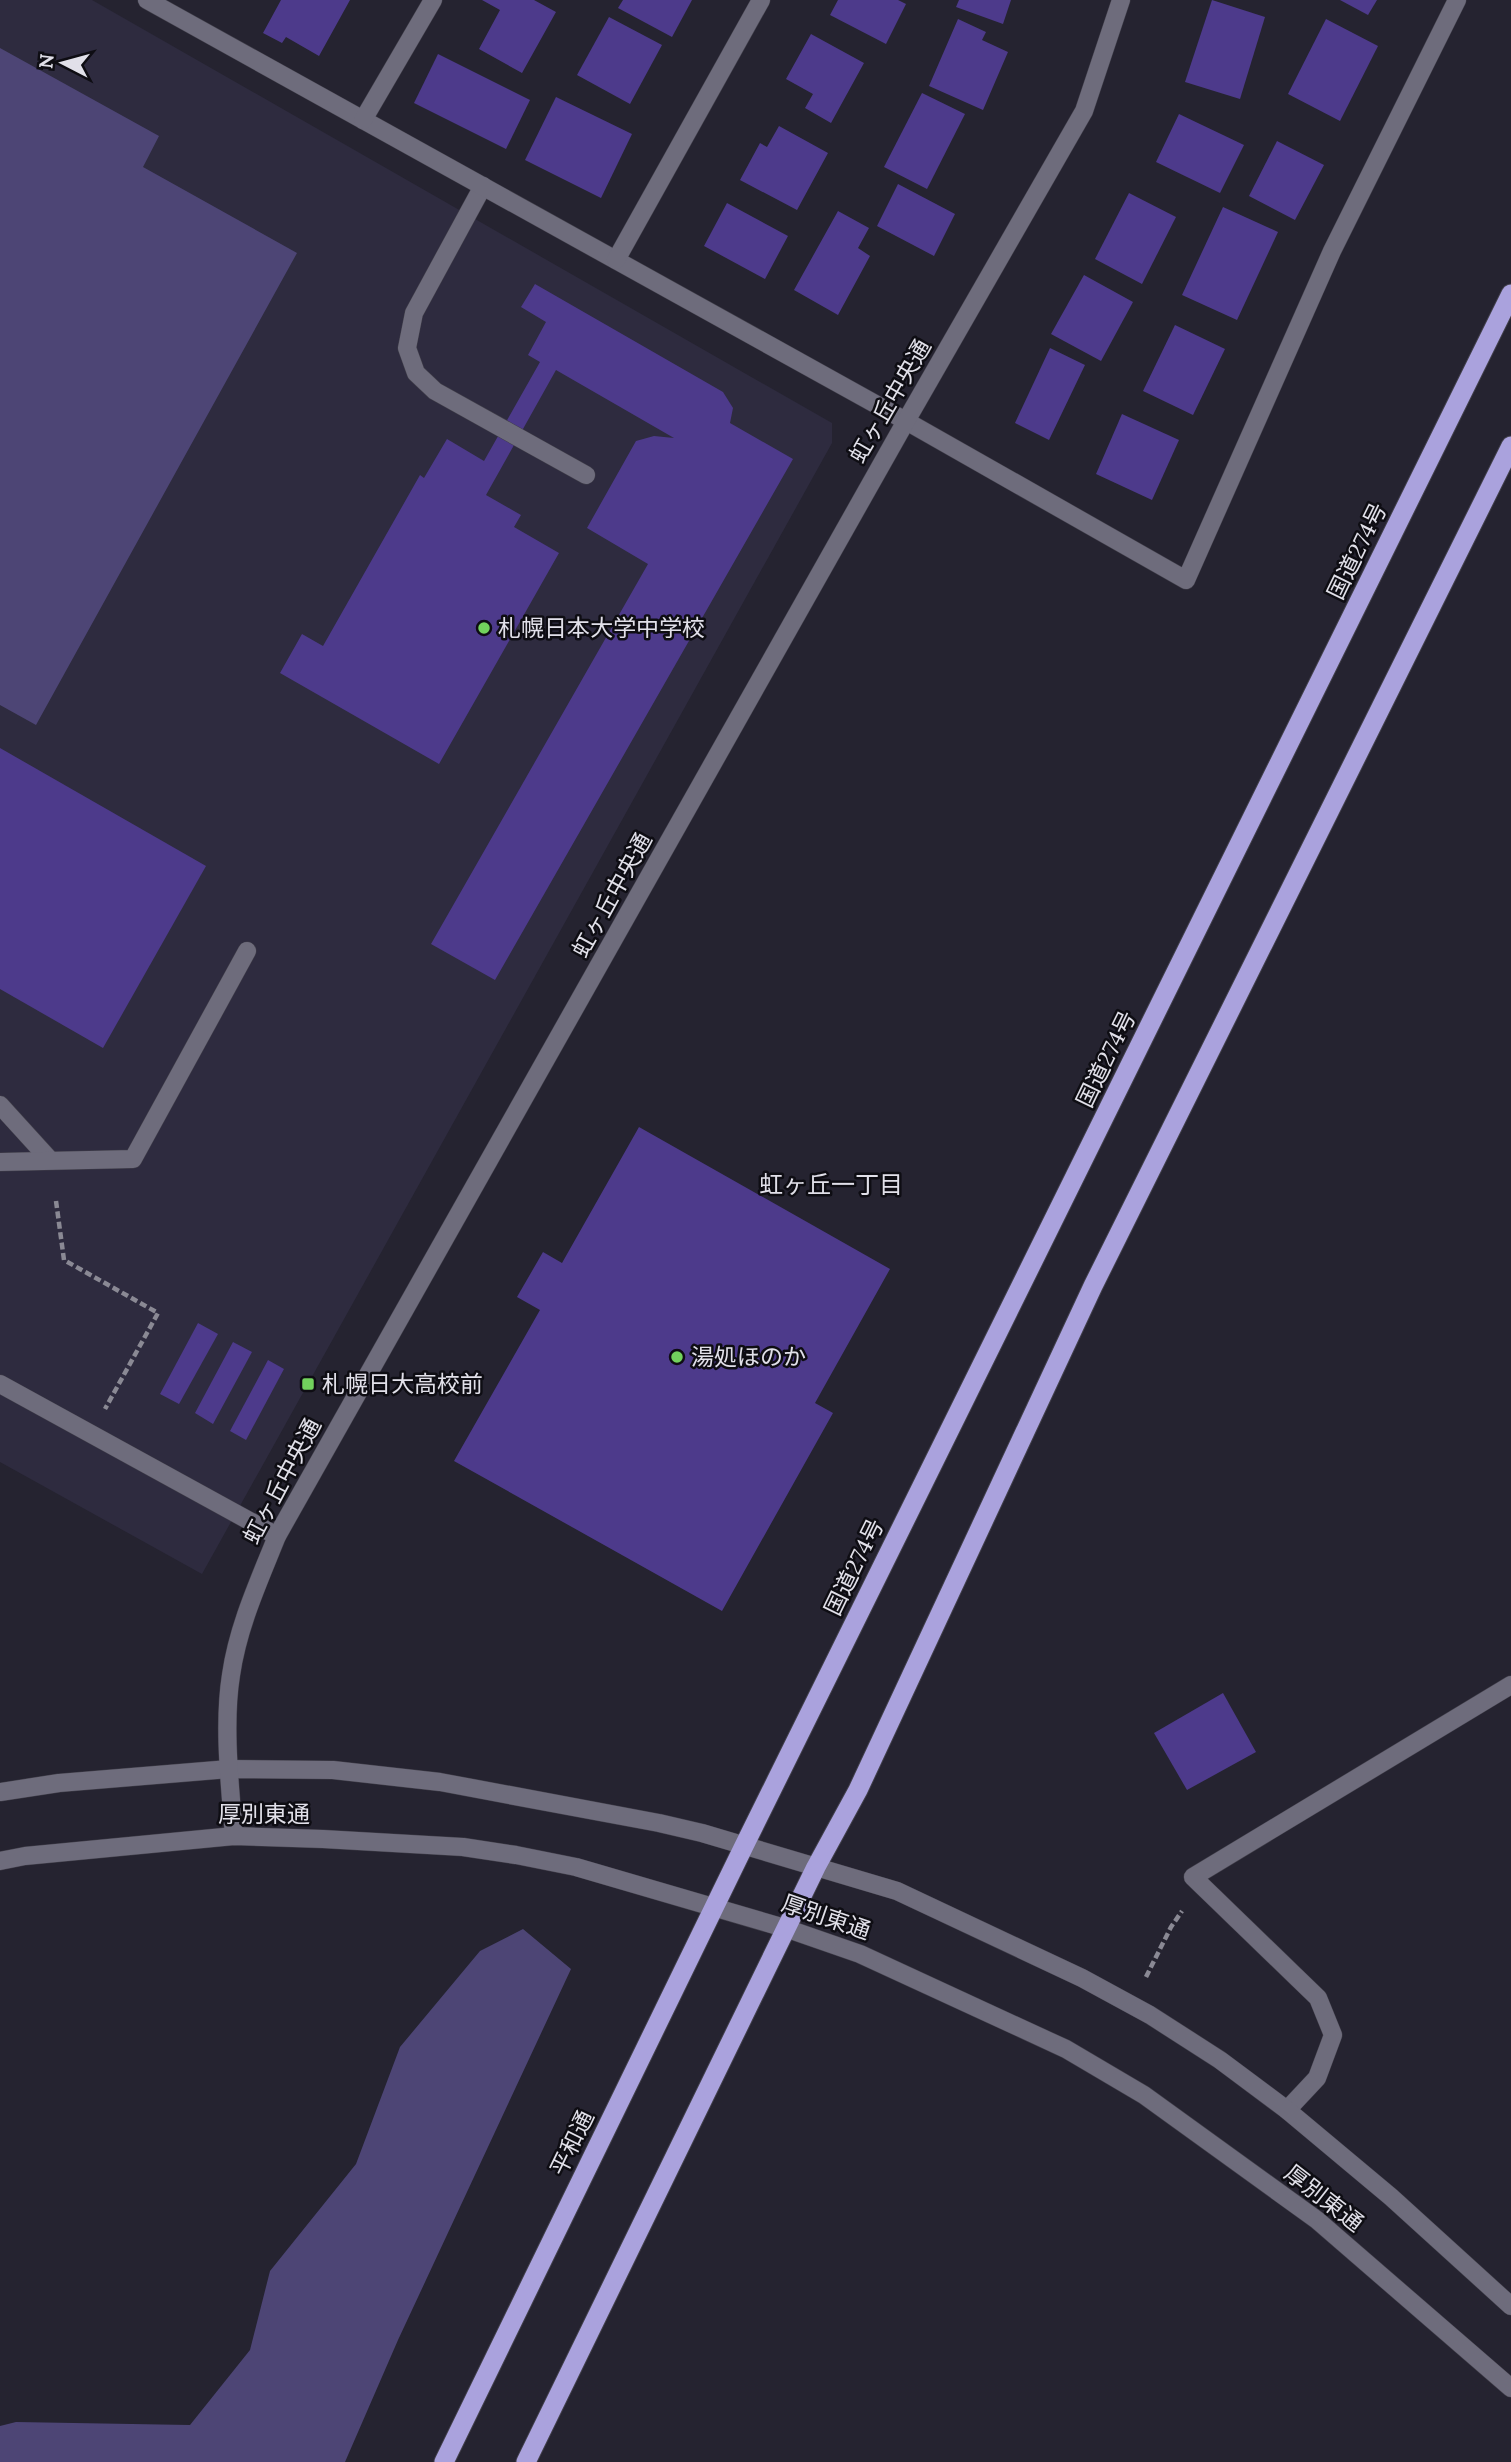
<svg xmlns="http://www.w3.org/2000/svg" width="1511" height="2462" font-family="Lora,'Noto Sans JP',serif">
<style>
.built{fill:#2e2b3f}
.green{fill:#4d4575}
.building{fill:#4d3a8b}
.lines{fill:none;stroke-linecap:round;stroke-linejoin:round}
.service-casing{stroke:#413f4a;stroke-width:19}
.minor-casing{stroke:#413f4a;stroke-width:19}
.tertiary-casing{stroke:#413f4a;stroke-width:19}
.trunk-casing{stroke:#413f4a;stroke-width:21}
.path{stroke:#8a8994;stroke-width:4.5;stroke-dasharray:7 3.5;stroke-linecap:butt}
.service{stroke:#6e6c7c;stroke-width:18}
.minor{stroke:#6e6c7c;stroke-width:18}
.tertiary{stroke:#6e6c7c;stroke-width:18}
.trunk{stroke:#aaa2dd;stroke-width:19}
.poi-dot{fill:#72d25d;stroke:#0e0d13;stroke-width:2.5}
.labels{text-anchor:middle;stroke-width:5;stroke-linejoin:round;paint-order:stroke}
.street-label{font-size:23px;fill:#e1e0e9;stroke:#0e0d13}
.poi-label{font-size:23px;fill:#e1e0e9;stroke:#0e0d13;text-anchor:start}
.neighbourhood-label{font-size:24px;fill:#e1e0e9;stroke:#0e0d13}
</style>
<rect width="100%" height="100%" fill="#252330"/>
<path class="built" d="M0,0H92L832,423V443L202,1574L0,1462Z"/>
<g class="green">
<path d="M0,48L159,136L143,167L297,253L36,725L0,705Z"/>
<path d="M523,1929L571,1969L398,2340L345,2462H0V2426L16,2422L190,2425L250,2350L270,2271L356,2164L400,2047L480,1951Z"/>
</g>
<g class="building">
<path d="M281,0H350L319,56L286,37L282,43L263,33Z"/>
<path d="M482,0H534L556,12L522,73L479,49L500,10Z"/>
<path d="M623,0H692L672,37L618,8Z"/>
<path d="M838,0H898L906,4L886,44L830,15Z"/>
<path d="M959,0H1011L1003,24L956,7Z"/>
<path d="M1212,0L1265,17L1240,99L1185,82Z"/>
<path d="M1340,0H1377L1368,15Z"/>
<path d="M609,17L662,45L630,104L577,75Z"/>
<path d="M958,19L986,32L982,40L1008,52L983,110L929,86Z"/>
<path d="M1326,19L1378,46L1340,121L1288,94Z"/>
<path d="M811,34L864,63L831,123L805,108L813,94L786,79Z"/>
<path d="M438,54L530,100L506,149L414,103Z"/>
<path d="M922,93L965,114L927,189L884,167Z"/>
<path d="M556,97L632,134L601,198L525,160Z"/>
<path d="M1179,114L1244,145L1220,193L1156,162Z"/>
<path d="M779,126L828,153L797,210L740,180L760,143L767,147Z"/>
<path d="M1277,141L1324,165L1295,220L1249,196Z"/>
<path d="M898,184L955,214L934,256L877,226Z"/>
<path d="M1129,193L1176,217L1142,284L1095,259Z"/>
<path d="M727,203L788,236L765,279L704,246Z"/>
<path d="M1223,207L1278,232L1237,320L1182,295Z"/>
<path d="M838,211L869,228L858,248L870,256L838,315L794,290Z"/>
<path d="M1084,275L1133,302L1101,361L1051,334Z"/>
<path d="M535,284L723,392L733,408L730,423L793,459L495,980L431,944L648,564L587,528L636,441L654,436L674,438L556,370L486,495L521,515L514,527L559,553L439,764L280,673L302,634L323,646L420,475L424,478L447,439L484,461L540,362L528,355L546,322L521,307Z"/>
<path d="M1175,325L1225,349L1193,415L1143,391Z"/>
<path d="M1050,348L1085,365L1049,440L1015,423Z"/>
<path d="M1122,414L1179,440L1152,500L1096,474Z"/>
<path d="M0,748L206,866L103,1048L0,989Z"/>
<path d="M639,1127L890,1269L815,1403L833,1413L722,1611L454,1461L540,1310L517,1297L543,1252L562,1263Z"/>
<path d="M198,1323L218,1334L179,1404L160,1394Z"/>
<path d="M233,1342L252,1352L213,1424L195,1413Z"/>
<path d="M268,1360L284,1369L246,1440L230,1431Z"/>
<path d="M1223,1693L1256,1752L1187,1790L1154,1733Z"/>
</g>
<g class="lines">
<defs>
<g id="service">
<path d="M483,186L414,313L407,348L416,373L435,391L586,475"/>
<path d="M0,1105L50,1160"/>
<path d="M0,1162L133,1159L247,951"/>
<path d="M0,1384L277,1536"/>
</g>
<g id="minor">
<path d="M147,0L906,421L1186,580L1332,251L1457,0"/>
<path d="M363,120L433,0"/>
<path d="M616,260L761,0"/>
<path d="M1287,2110L1317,2078L1333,2035L1318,1998L1193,1877L1511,1685"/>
</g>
<g id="tertiary">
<path d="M0,1792L59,1783L229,1769L333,1770L440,1782L659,1823L702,1833L897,1891L1082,1978L1150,2015L1220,2060L1287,2110L1391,2197L1511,2306"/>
<path d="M234,1836C230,1786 223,1725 231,1675C238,1626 259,1581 277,1536L906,421L1084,111L1121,0"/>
<path d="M0,1861L25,1856L234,1836L323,1839L463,1847L516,1855L576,1867L788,1929L860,1954L1066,2049L1144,2095L1317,2220L1511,2388"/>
</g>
<g id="trunk">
<path d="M444,2462L744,1846L1511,294"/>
<path d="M526,2462L816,1867L858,1790L1093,1286L1511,446"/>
</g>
</defs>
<use href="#service" class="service-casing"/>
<use href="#minor" class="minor-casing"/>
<use href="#tertiary" class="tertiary-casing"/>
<use href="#trunk" class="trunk-casing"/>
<g class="path">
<path d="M56,1201L64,1260L158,1313L105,1409"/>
<path d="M1146,1977L1171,1927L1182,1911"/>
</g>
<use href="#service" class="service"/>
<use href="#minor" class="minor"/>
<use href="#tertiary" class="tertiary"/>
<use href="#trunk" class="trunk"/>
</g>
<g class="poi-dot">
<circle cx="484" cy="628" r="7"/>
<circle cx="677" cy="1357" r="7"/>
<rect x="301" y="1377" width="14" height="14" rx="3.5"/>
</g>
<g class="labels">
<g class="street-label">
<text transform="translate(890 401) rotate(-60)" y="8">虹ヶ丘中央通</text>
<text transform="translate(1357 551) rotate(-64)" y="8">国道274号</text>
<text transform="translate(612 895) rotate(-61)" y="8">虹ヶ丘中央通</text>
<text transform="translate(1106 1059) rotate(-64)" y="8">国道274号</text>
<text transform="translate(282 1481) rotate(-62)" y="8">虹ヶ丘中央通</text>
<text transform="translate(854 1567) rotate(-64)" y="8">国道274号</text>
<text x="264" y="1822">厚別東通</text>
<text transform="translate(826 1917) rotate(19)" y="8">厚別東通</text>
<text transform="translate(572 2143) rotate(-64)" y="8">平和通</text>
<text transform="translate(1324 2198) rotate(38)" y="8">厚別東通</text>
</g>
<g class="poi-label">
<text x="498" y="636">札幌日本大学中学校</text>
<text x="691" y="1365">湯処ほのか</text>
<text x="322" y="1392">札幌日大高校前</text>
</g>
<g class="neighbourhood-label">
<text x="831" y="1193">虹ヶ丘一丁目</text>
</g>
</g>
<g transform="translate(63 63) rotate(276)" stroke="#0e0d13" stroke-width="5" paint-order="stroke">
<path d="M0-5L12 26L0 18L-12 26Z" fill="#e1e0e9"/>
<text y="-10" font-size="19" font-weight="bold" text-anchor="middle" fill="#e1e0e9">N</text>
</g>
</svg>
